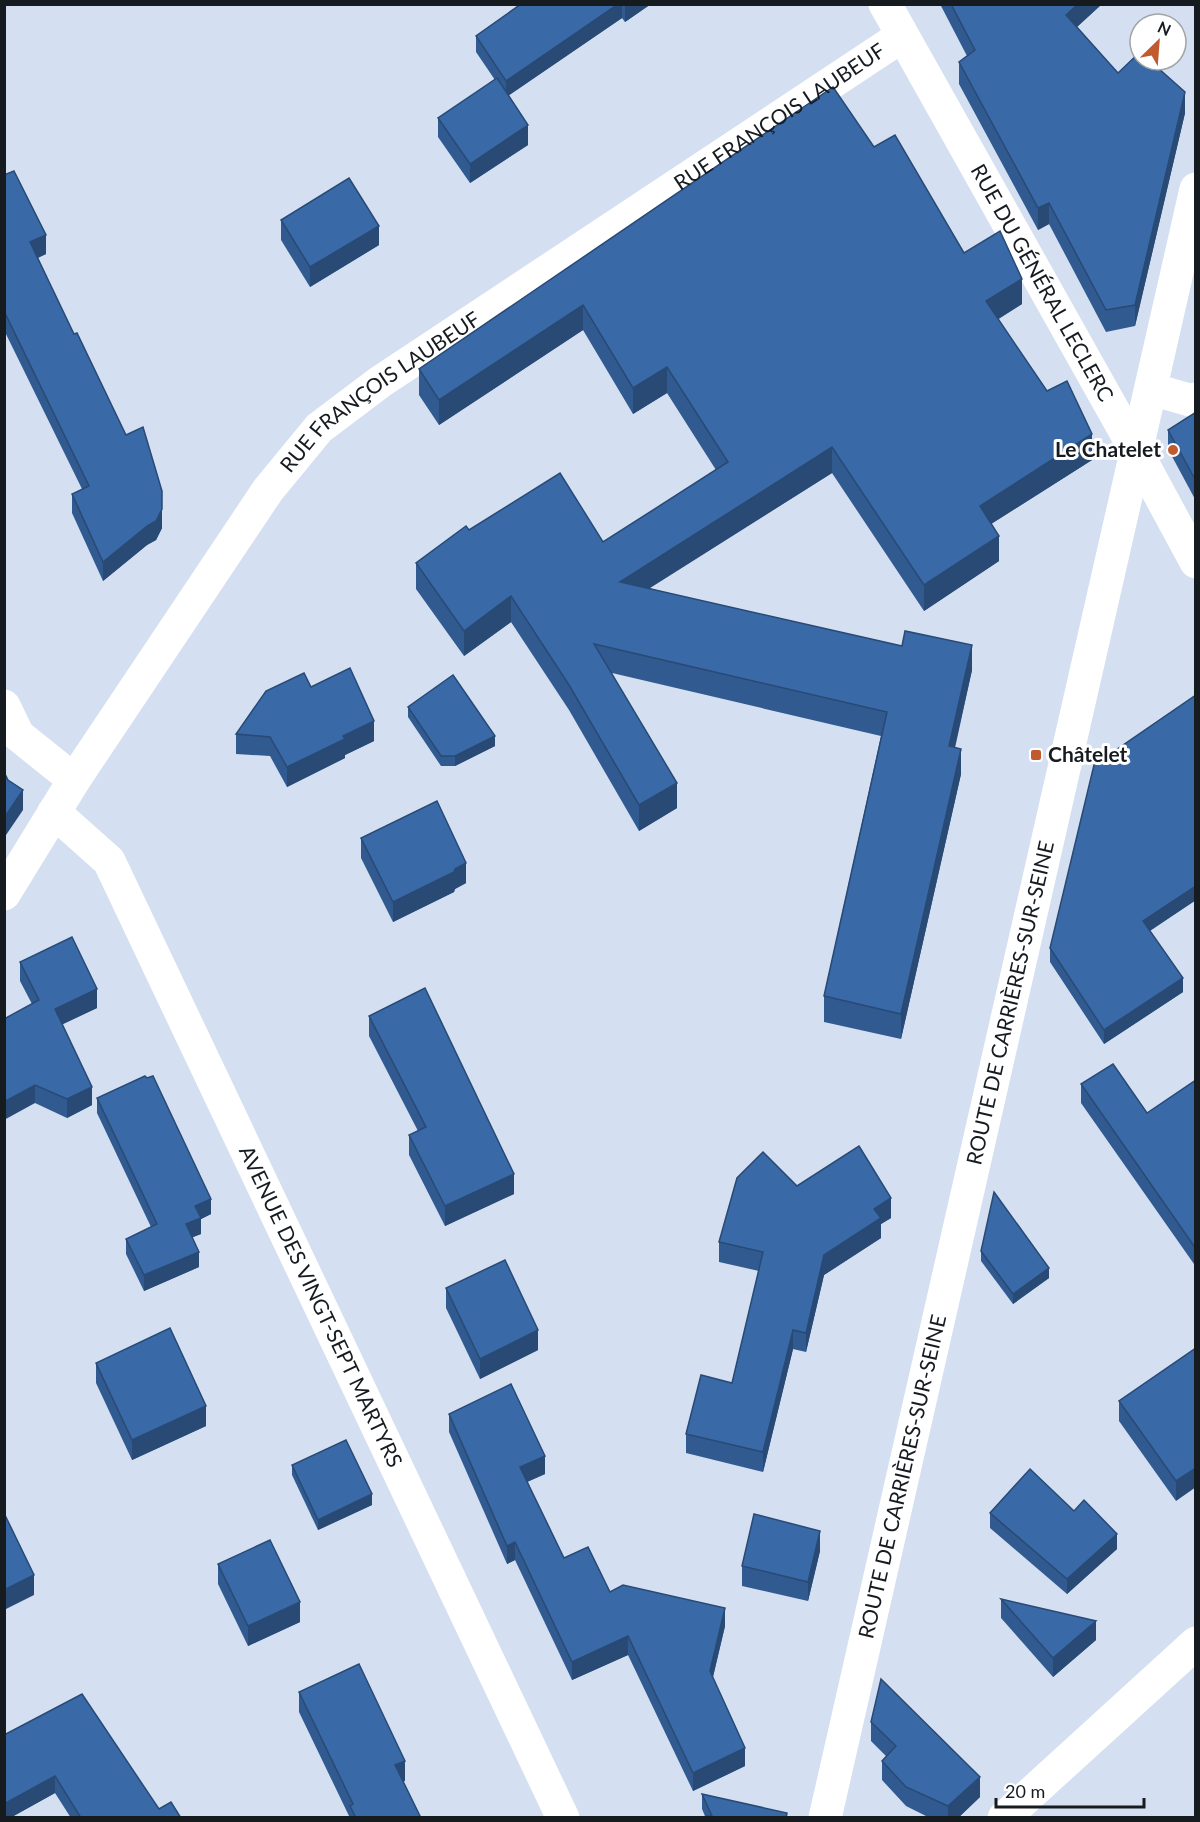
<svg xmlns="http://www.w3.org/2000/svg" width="1200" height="1822" font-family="Lato,sans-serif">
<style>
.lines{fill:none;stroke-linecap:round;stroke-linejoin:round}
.street{stroke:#fff;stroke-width:33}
.secondary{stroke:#fff;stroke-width:33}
.wall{fill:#315a90}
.shaded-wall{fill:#284a75}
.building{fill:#3969a7;stroke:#284a75;stroke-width:1.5}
.poi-dot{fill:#c25a2f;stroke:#fff;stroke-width:2}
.labels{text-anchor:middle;stroke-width:6;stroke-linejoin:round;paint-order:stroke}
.street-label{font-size:21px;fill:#161b20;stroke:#fff}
.poi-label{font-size:21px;font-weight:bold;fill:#161b20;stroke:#fff;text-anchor:end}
</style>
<rect width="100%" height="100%" fill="#d4e0f1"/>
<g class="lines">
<g class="street">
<path d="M1151,389L1193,401L1196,399"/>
<path d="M1135,449L1196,562"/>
<path d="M4,706L18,735L74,780"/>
<path id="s1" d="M54,812L109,861L563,1818"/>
<path id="s2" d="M4,894L74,780L268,490L319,428L380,382L902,36"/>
<path d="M1004,1818L1196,1643"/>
</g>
<g class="secondary">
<path id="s3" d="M885,4L1135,449"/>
<path id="s4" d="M825,1818L1196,189"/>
</g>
</g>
<g class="wall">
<path d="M521,4H651L625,22L622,18L508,96L528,145L470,183L438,137V118L495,80L476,52V36Z"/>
<path d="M940,4H1102L1077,27L1118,73L1185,113L1135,326L1106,332L1049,224L1038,230L959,84V62L967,56Z"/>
<path d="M874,147L964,253L1022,304L998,319L1092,460L991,524L999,561L924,611L832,473L649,588L972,670L955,748L961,774L901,1039L824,1022V996L881,736L612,673L677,808L639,831L569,710L511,622L464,656L416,589V563L469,530L603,542L716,470L667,393L633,414L583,330L439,425L419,395V369Z"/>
<path d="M4,175L46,254L38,258L162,528L156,540L147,545L103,581L72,513V494L82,489L4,330Z"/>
<path d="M281,220L379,245L310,287L281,240Z"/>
<path d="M1196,412V501L1168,449V430Z"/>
<path d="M311,687L374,741L345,755V758L287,787L270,756L236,754V734Z"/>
<path d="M1196,695V900L1150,931L1183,992L1104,1044L1050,962V948Z"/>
<path d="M408,707L495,746L455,766H441L408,717Z"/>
<path d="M361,838L466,883L455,889L454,892L393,922L361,858Z"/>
<path d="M20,962L97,1008L62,1024L92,1105L67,1118L35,1103L32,1004L20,981Z"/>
<path d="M369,1016L514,1194L445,1226L409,1155V1135L418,1131L369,1036Z"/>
<path d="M1196,1080L1194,1264L1081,1103V1084L1147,1113Z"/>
<path d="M97,1098L211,1214L201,1219V1234L192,1237L199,1267L144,1291L126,1254V1239L151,1227L97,1113Z"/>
<path d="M891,1218L881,1224V1238L824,1275L806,1352L793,1349L763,1472L686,1453V1434L732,1383L759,1271L719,1262V1242Z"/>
<path d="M981,1251L1049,1278L1013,1304L981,1261Z"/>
<path d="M446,1288L538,1350L480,1379L446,1308Z"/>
<path d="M1196,1348L1176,1501L1119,1421V1401Z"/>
<path d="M96,1363L206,1426L132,1460L96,1383Z"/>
<path d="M449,1414L545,1474L527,1482L564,1558L610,1592L725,1626L713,1677L745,1766L693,1791L628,1655L572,1680L515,1560L507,1564L449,1432Z"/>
<path d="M292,1465L372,1505L318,1530L292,1475Z"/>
<path d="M1074,1511L1117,1549L1067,1594L990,1528V1513Z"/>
<path d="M820,1551L808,1601L742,1586V1566Z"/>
<path d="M218,1564L300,1622L248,1646L218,1584Z"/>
<path d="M1001,1599L1096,1640L1053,1677L1001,1618Z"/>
<path d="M299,1692L405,1781H403L421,1818H350L299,1712Z"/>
<path d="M871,1722L980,1797L958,1818H930L906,1806L882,1780V1761L886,1756L871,1741Z"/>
<path d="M4,1735L159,1809L181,1818H71L55,1793L10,1818H4Z"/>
<path d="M702,1794L787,1818L705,1816L702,1809Z"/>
</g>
<g class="shaded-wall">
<path d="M618,4H622V18L506,97V81Z"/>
<path d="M627,4H651L625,22V6Z"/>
<path d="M1078,4H1102L1066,37V15Z"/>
<path d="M1185,92V113L1135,326V305Z"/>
<path d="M528,125V145L470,183V164Z"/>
<path d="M1049,203V224L1038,230V208Z"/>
<path d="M379,226V245L310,287V267Z"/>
<path d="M46,235V254L30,261V242Z"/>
<path d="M1022,279V304L986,327V301Z"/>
<path d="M583,305V330L439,425V400Z"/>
<path d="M667,367V393L633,414V388Z"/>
<path d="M1092,434V460L980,531V506Z"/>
<path d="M832,447V473L620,607V582Z"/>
<path d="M162,491V528L156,540L147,545L103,581V562Z"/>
<path d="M999,536V561L924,611V585Z"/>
<path d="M511,596V622L464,656V631Z"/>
<path d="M972,645V670L949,772V746Z"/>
<path d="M374,721V741L345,755V758L287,787V767L343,736Z"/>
<path d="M495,736V746L455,766V756Z"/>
<path d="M961,749V774L901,1039V1014Z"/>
<path d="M677,783V808L639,831V805Z"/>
<path d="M23,790V810L4,838V818Z"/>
<path d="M466,863V883L455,889L454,892L393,922V902Z"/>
<path d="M1196,886V900L1143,935V921Z"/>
<path d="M1183,978V992L1104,1044V1030Z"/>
<path d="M97,989V1008L55,1028V1009Z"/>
<path d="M35,1085V1103L4,1120V1102Z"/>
<path d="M92,1087V1105L67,1118V1099Z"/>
<path d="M514,1174V1194L445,1226V1206Z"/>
<path d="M891,1198V1218L881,1224V1238L824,1275L806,1352V1333L824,1255L874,1209Z"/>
<path d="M211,1199V1214L201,1219V1234L186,1240V1224L195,1206Z"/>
<path d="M1196,1245V1264H1194V1246Z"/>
<path d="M199,1252V1267L144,1291V1275Z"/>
<path d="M1049,1268V1278L1013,1304V1294Z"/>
<path d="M538,1330V1350L480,1379V1359Z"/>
<path d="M793,1330V1349L763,1472V1452Z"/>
<path d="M206,1406V1426L132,1460V1440Z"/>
<path d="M545,1456V1474L520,1485V1467Z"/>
<path d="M1196,1468V1487L1176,1501V1481Z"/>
<path d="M372,1494V1505L318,1530V1520Z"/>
<path d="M820,1531V1551L808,1601V1582Z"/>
<path d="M1117,1534V1549L1067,1594V1579Z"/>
<path d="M515,1542V1560L507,1564V1546Z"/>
<path d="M34,1575V1595L4,1610V1590Z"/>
<path d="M300,1602V1622L248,1646V1626Z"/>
<path d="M725,1608V1626L710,1689V1671Z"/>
<path d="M1096,1621V1640L1053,1677V1658Z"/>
<path d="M628,1636V1655L572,1680V1662Z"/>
<path d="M745,1748V1766L693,1791V1773Z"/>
<path d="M405,1761V1781L395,1785V1765Z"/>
<path d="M55,1776V1793L10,1818H4V1804Z"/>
<path d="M980,1777V1797L958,1818H948V1806Z"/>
</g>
<g class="building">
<path d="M521,4H618L506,81L476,36Z"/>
<path d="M951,4H1078L1066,15L1118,73L1140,52V60H1149L1185,92L1135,305L1106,310L1049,203L1038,208L959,62L975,50Z"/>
<path d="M497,78L528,125L470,164L438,118Z"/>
<path d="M833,87L874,147L895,135L964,253L1000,231L1022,279L986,301L1047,391L1067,381L1092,434L980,506L999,536L924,585L832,447L620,582L902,646L905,631L972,645L949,746L961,749L901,1014L824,996L887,712L594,644L677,783L639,805L569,685L511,596L464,631L416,563L466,526L469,530L560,473L603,542L728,462L667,367L633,388L583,305L439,400L419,369Z"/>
<path d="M14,171L46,235L30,242L74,334L77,333L126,435L143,427L162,491V509L156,521L147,526L103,562L72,494L89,486L4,311V175Z"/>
<path d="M349,178L379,226L310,267L281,220Z"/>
<path d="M1196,412V481L1168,430Z"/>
<path d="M350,668L374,721L343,736L345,739L287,767L270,737L236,734L266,691L304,673L311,687Z"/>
<path d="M453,675L495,736L455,756H441L408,707Z"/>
<path d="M1196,695V886L1143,921L1183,978L1104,1030L1050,948L1094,765Z"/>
<path d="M4,772L8,780L23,790L4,818Z"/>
<path d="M437,801L466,863L455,869L454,872L393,902L361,838Z"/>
<path d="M72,937L97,989L55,1009L92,1087L67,1099L35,1085L4,1102V1019L39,1000L20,962Z"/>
<path d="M425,988L514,1174L445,1206L409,1135L426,1127L369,1016Z"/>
<path d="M1113,1064L1147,1113L1196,1080V1245L1194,1246L1081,1084Z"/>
<path d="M145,1076L147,1078L153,1076L211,1199L195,1206L201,1218L186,1224L199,1252L144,1275L126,1239L157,1224L97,1098Z"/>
<path d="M859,1146L891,1198L874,1209L881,1218L824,1255L806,1333L793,1330L763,1452L686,1434L701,1375L732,1383L763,1252L719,1242L737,1178L763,1152L797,1186Z"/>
<path d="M994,1192L1049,1268L1013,1294L981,1251Z"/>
<path d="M505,1260L538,1330L480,1359L446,1288Z"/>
<path d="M170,1328L206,1406L132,1440L96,1363Z"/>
<path d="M1196,1348V1468L1176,1481L1119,1401Z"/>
<path d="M511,1384L545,1456L520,1467L564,1558L588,1547L610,1592L623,1585L725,1608L710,1671L745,1748L693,1773L628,1636L572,1662L515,1542L507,1546L449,1414Z"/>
<path d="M346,1440L372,1494L318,1520L292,1465Z"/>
<path d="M1030,1469L1074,1511L1084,1500L1117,1534L1067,1579L990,1513Z"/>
<path d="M4,1513L34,1575L4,1590Z"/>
<path d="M754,1514L820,1531L808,1582L742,1566Z"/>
<path d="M270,1540L300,1602L248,1626L218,1564Z"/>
<path d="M1001,1599L1096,1621L1053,1658Z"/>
<path d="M359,1664L405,1761L395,1765L421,1818H356L350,1806L353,1804L299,1692Z"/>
<path d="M881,1679L980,1777L948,1806L906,1787L882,1761L896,1746L871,1722Z"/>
<path d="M82,1694L159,1809L171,1802L181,1818H81L55,1776L4,1804V1735Z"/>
<path d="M702,1794L787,1813L786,1818H689L712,1816Z"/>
</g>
<g class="poi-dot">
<circle cx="1173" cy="450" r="6"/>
<rect x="1030" y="749" width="12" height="12" rx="3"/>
</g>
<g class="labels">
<g class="street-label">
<text dy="7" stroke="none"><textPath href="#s2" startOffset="1119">RUE FRANÇOIS LAUBEUF</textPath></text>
<text dy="7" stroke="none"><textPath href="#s3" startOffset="320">RUE DU GÉNÉRAL LECLERC</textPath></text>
<text dy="7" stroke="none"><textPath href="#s2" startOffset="633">RUE FRANÇOIS LAUBEUF</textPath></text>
<text dy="7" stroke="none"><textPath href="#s4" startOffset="836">ROUTE DE CARRIÈRES-SUR-SEINE</textPath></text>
<text dy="7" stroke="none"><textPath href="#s1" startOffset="567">AVENUE DES VINGT-SEPT MARTYRS</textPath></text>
<text dy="7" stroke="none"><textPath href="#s4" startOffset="350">ROUTE DE CARRIÈRES-SUR-SEINE</textPath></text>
</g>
<g class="poi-label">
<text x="1161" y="457">Le Chatelet</text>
<text x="1048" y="762" text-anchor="start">Châtelet</text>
</g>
</g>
<rect width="1200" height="1822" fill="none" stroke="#161b20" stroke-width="12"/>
<g transform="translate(1158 42) rotate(25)"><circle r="28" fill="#ffffff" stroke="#a2a4a6" stroke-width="1.5"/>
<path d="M0-4.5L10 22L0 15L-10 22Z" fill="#c25a2f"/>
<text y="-9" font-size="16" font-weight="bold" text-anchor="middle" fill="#161b20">N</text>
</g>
<path d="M996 1798v9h148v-9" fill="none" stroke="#161b20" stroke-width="3"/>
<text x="1005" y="1798" font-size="18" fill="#161b20" stroke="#ffffff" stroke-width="4.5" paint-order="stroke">20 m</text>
</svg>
